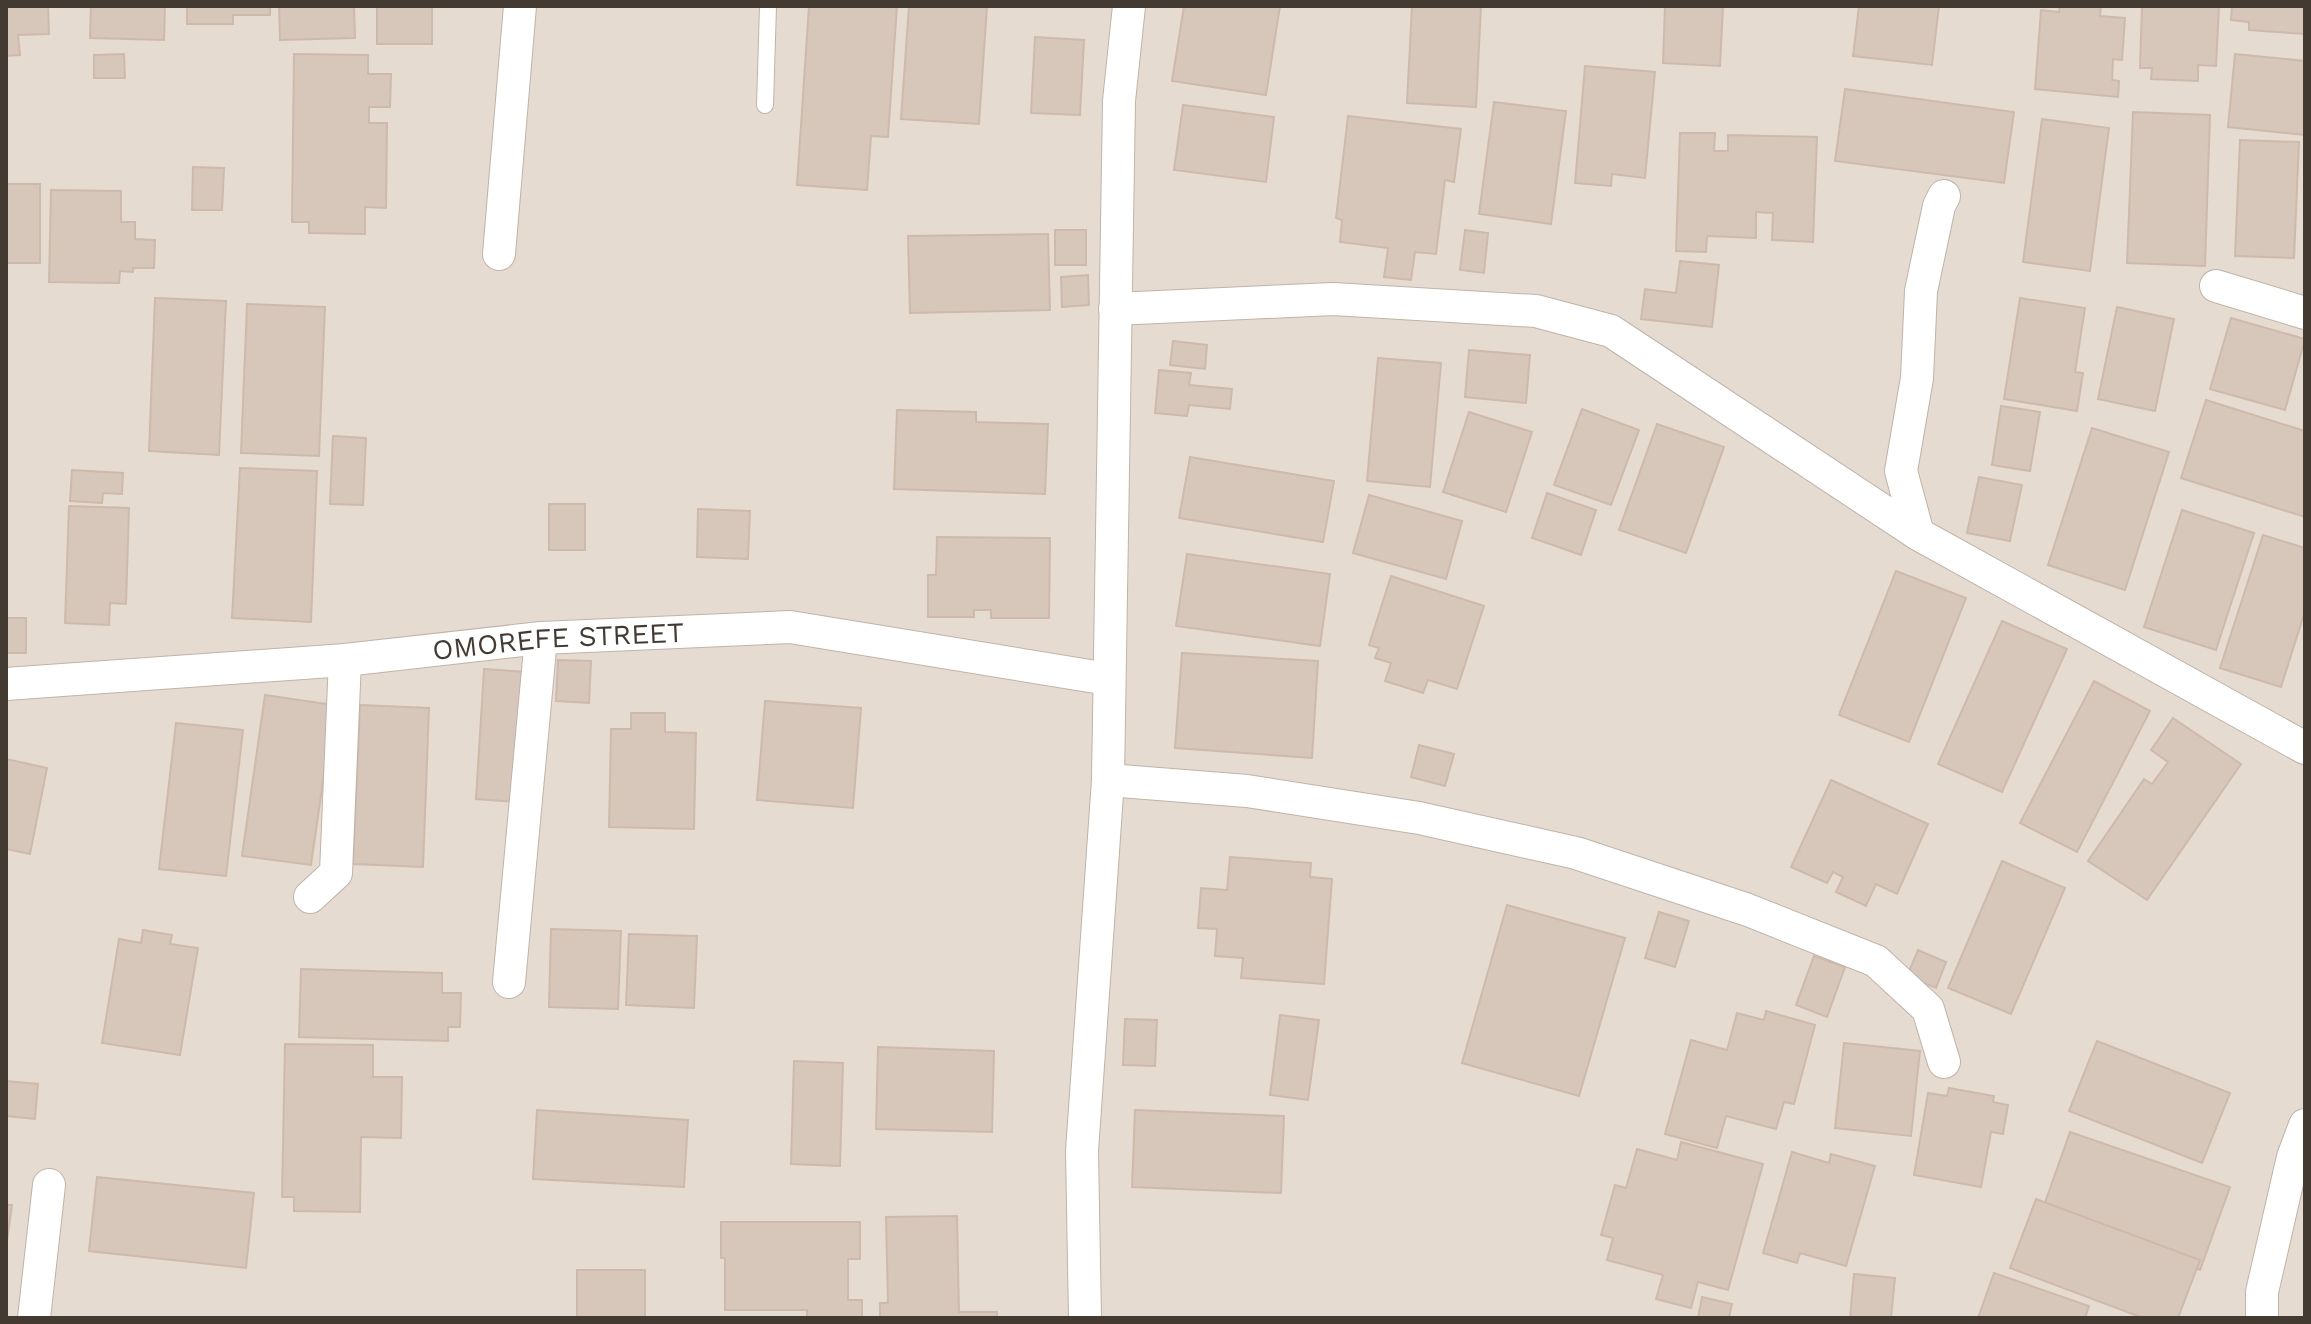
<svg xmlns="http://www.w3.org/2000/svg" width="2311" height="1324" font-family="'Work Sans',sans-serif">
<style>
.residential{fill:#e6dbd0}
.building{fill:#d7c6ba;stroke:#cebaaa;stroke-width:2}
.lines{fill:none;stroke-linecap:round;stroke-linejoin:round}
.service-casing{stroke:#c0b3a8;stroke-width:18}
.minor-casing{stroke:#c0b3a8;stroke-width:34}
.service{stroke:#fff;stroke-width:16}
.minor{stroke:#fff;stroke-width:32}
.labels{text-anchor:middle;stroke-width:7;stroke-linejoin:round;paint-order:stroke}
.street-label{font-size:28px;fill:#433a32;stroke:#fff}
</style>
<rect width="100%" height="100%" fill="#f2eae2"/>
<rect class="residential" x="6" y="6" width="2299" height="1312"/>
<g class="building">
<path d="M6,6H48L49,34L18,35L20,55L6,56Z"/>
<path d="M91,6H165L164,40L90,38Z"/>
<path d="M187,6H270V15H233V24H187Z"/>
<path d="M279,6H354L355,38L280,40Z"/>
<rect x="377" y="6" width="55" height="38"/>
<path d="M809,6H897L888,137L871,136L867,190L797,185Z"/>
<path d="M909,6H987L979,124L901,119Z"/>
<path d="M1184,6H1280L1266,95L1172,81Z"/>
<path d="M1412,6H1481L1476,107L1407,103Z"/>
<path d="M1665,6H1723L1720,66L1663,63Z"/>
<path d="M1859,6H1939L1932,65L1853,56Z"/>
<path d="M2060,6H2101L2100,16L2125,18L2122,60L2113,59L2112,80L2119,81L2118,97L2035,89L2041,10L2059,12Z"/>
<path d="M2142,6H2219L2216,66L2198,65V81L2151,79L2152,68H2140Z"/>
<path d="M2232,6H2305V34L2249,30V22L2231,20Z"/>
<path d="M1035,37L1084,40L1080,115L1031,113Z"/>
<path d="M124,54L125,78H94V55Z"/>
<path d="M294,54L368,55V74H391L390,107H369V123H387L386,208L365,207V234L309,233V222H292Z"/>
<path d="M2235,54L2305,61V135L2228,127Z"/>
<path d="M1585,66L1655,72L1645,178L1612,174L1611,186L1575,183Z"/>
<path d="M1845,89L2014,112L2004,183L1835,161Z"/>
<path d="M1494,102L1566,111L1551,224L1479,214Z"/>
<path d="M1183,105L1274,117L1266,182L1174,170Z"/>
<path d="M2133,112L2210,115L2205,266L2127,263Z"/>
<path d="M1348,116L1461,129L1454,182L1445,180L1436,254L1415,252L1411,280L1384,277L1388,248L1340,242L1342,220L1336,218Z"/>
<path d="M2042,119L2109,128L2090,271L2023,262Z"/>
<path d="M1680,133H1715L1714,151H1728V135L1817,137L1813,242L1772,240L1773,213L1756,212V238L1707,236L1706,252L1676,251Z"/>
<path d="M2240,140L2299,142L2294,258L2235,256Z"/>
<path d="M193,167L224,168L222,210H192Z"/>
<rect x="6" y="184" width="34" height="79"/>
<path d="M51,190L121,191V222H135V239L155,240L154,268H133V272L120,271L119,283L49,282Z"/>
<rect x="1055" y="230" width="31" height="35"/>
<path d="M1465,230L1488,233L1484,273L1460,270Z"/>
<path d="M1048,234L1050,310L910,313L908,236Z"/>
<path d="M1680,261L1719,265L1712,327L1641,319L1645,289L1676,293Z"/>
<path d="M1088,275L1089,305L1062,307L1061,277Z"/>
<path d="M155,298L226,301L219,455L149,451Z"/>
<path d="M2020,298L2085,308L2075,372L2083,373L2077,411L2004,399Z"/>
<path d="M247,304L325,307L319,456L241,453Z"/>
<path d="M2117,307L2174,319L2155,411L2098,399Z"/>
<path d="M2231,318L2305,339L2285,410L2210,389Z"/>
<path d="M1173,341L1207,345L1205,369L1170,365Z"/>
<path d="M1469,350L1530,355L1526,403L1465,397Z"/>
<path d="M1378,358L1441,363L1430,487L1367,481Z"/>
<path d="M1159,370L1191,373L1189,385L1232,389L1230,409L1189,405L1187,416L1155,413Z"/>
<path d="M2206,400L2305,431V517L2181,478Z"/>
<path d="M2001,406L2040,412L2030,471L1992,465Z"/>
<path d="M1582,409L1639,430L1611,505L1554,485Z"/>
<path d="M897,410L976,412V422L1048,424L1045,494L894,489Z"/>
<path d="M1469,412L1532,432L1506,512L1443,492Z"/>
<path d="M1657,424L1724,447L1686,553L1619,530Z"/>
<path d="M2092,428L2169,452L2125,590L2048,565Z"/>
<path d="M333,436L366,438L363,505L330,504Z"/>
<path d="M1190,457L1334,481L1323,542L1179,518Z"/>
<path d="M240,468L317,471L311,622L232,618Z"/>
<path d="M72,470L123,473L122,494L103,493L102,503L70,501Z"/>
<path d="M1979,477L2022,485L2010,541L1967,533Z"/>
<path d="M1547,493L1596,510L1581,555L1532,538Z"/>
<path d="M1369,495L1462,521L1446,579L1353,553Z"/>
<rect x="549" y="504" width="36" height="46"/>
<path d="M69,506L129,508L126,604L110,603L109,625L65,623Z"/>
<path d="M698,509L750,511L748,559L697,557Z"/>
<path d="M2182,510L2254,533L2216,650L2144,627Z"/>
<path d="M2263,535L2305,548V611L2281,687L2220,668Z"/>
<path d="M937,537L1050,538L1049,618H991V610H974V617H928V575H936Z"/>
<path d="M1187,554L1330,574L1320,646L1176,626Z"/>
<path d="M1896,571L1966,598L1909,742L1839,715Z"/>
<path d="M1391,576L1484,606L1457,689L1428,680L1423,693L1385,681L1391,663L1375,658L1379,648L1369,645Z"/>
<rect x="6" y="618" width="20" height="35"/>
<path d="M2002,621L2067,649L2002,792L1938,764Z"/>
<path d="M1182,653L1318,661L1312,758L1175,748Z"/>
<path d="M558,660L591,661L589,703L556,701Z"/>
<path d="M484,669L526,672L517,802L476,799Z"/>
<path d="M2094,681L2150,711L2077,852L2020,823Z"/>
<path d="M265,695L334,705L311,865L242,856Z"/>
<path d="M765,701L861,708L853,808L757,800Z"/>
<path d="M360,705L429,708L423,867L353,864Z"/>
<path d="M631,713H665V732L696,733L694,829L609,827L611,729H631Z"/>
<path d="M2173,718L2241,764L2147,900L2088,861L2144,779L2152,784L2168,762L2151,750Z"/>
<path d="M176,723L243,730L226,876L159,869Z"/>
<path d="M1419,745L1454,754L1445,786L1411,777Z"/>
<path d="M6,759L47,768L30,854L6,849Z"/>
<path d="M1831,780L1928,824L1897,894L1876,884L1866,906L1836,892L1843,877L1833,872L1827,883L1791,867Z"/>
<path d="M1230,857L1311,863L1310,877L1332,879L1324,984L1241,978L1243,958L1215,956L1217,929L1198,928L1201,888L1227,890Z"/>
<path d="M2002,861L2065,888L2011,1014L1948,988Z"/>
<path d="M1507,905L1625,938L1579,1096L1462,1063Z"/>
<path d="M1659,912L1689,921L1675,967L1645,958Z"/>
<path d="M551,929L621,931L618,1009L549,1007Z"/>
<path d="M143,930L172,935L170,944L198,948L180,1055L102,1043L119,939L141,943Z"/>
<path d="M629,934L697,936L694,1008L626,1005Z"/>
<path d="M1918,950L1946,962L1936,988L1907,976Z"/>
<path d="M1814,956L1845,967L1827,1017L1796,1005Z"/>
<path d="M301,969L442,973V993H461L460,1027H448V1041L299,1037Z"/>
<path d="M1766,1011L1815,1025L1794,1104L1784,1102L1776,1129L1726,1116L1717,1148L1665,1134L1691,1040L1727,1050L1737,1013L1764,1020Z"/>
<path d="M1280,1015L1319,1020L1308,1100L1270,1095Z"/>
<path d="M1125,1019L1157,1020L1155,1066L1123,1065Z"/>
<path d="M2097,1041L2230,1093L2202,1163L2069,1111Z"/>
<path d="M1844,1043L1920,1051L1911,1136L1835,1128Z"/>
<path d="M285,1044L373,1045V1077H402L401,1138L361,1137L360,1212L294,1211V1197H282Z"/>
<path d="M878,1047L994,1051L992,1132L876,1129Z"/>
<path d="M794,1061L843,1063L840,1166L791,1164Z"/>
<path d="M6,1081L38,1084L35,1119L6,1116Z"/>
<path d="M1949,1088L1994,1096L1993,1102L2008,1105L2003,1134L1991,1132L1981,1187L1914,1175L1928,1093L1947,1096Z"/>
<path d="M537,1110L688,1120L684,1187L533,1179Z"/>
<path d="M1135,1110L1284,1116L1281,1193L1132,1187Z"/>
<path d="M2070,1132L2230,1187L2200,1270L2041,1214Z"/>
<path d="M1681,1142L1763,1164L1728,1290L1698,1282L1691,1308L1656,1299L1663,1275L1607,1260L1613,1238L1601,1235L1615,1185L1626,1188L1637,1149L1677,1160Z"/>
<path d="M1792,1152L1829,1163L1831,1154L1875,1166L1846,1266L1800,1253L1797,1263L1763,1253Z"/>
<path d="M97,1177L254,1193L246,1268L89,1251Z"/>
<path d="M2036,1199L2200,1260L2178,1318H2143L2010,1268Z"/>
<path d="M6,1205H12L6,1248Z"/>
<path d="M957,1216L959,1312H997V1318H880V1303H888L886,1217Z"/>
<path d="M721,1222H860V1259H848V1300H862V1318H807V1310H725V1258H721Z"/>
<rect x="577" y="1270" width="68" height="48"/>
<path d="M1994,1273L2089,1306L2085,1318H1978Z"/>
<path d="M1854,1274L1895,1278L1891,1318H1850Z"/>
<path d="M1702,1297L1732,1304L1729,1318H1698Z"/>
</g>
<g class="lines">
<defs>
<path id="service" d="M765,105L768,6"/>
<g id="minor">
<path d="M499,254L520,6"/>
<path d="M2216,286L2305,313"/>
<path d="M1115,309L1333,299L1536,311L1611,331L1918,534L2305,748"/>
<path d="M1918,534L1901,471L1917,378L1921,291L1939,206L1944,196"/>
<path id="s1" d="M6,684L345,660L541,638L790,627L1108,679"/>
<path d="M1108,780L1247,791L1419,818L1576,853L1748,910L1876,961L1928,1009L1944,1062"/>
<path d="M310,897L336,873L345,660"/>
<path d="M509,982L541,638"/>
<path d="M34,1318L49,1185"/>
<path d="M1085,1318L1082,1151L1108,780L1119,101L1129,6"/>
<path d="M2262,1318V1292L2293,1157L2305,1125"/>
</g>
</defs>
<use href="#service" class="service-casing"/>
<use href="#minor" class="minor-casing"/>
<use href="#service" class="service"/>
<use href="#minor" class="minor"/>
</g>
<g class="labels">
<g class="street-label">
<text dy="10" stroke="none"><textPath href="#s1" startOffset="554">OMOREFE STREET</textPath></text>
</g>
</g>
<rect width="2311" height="1324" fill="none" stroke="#433a32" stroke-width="16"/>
</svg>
